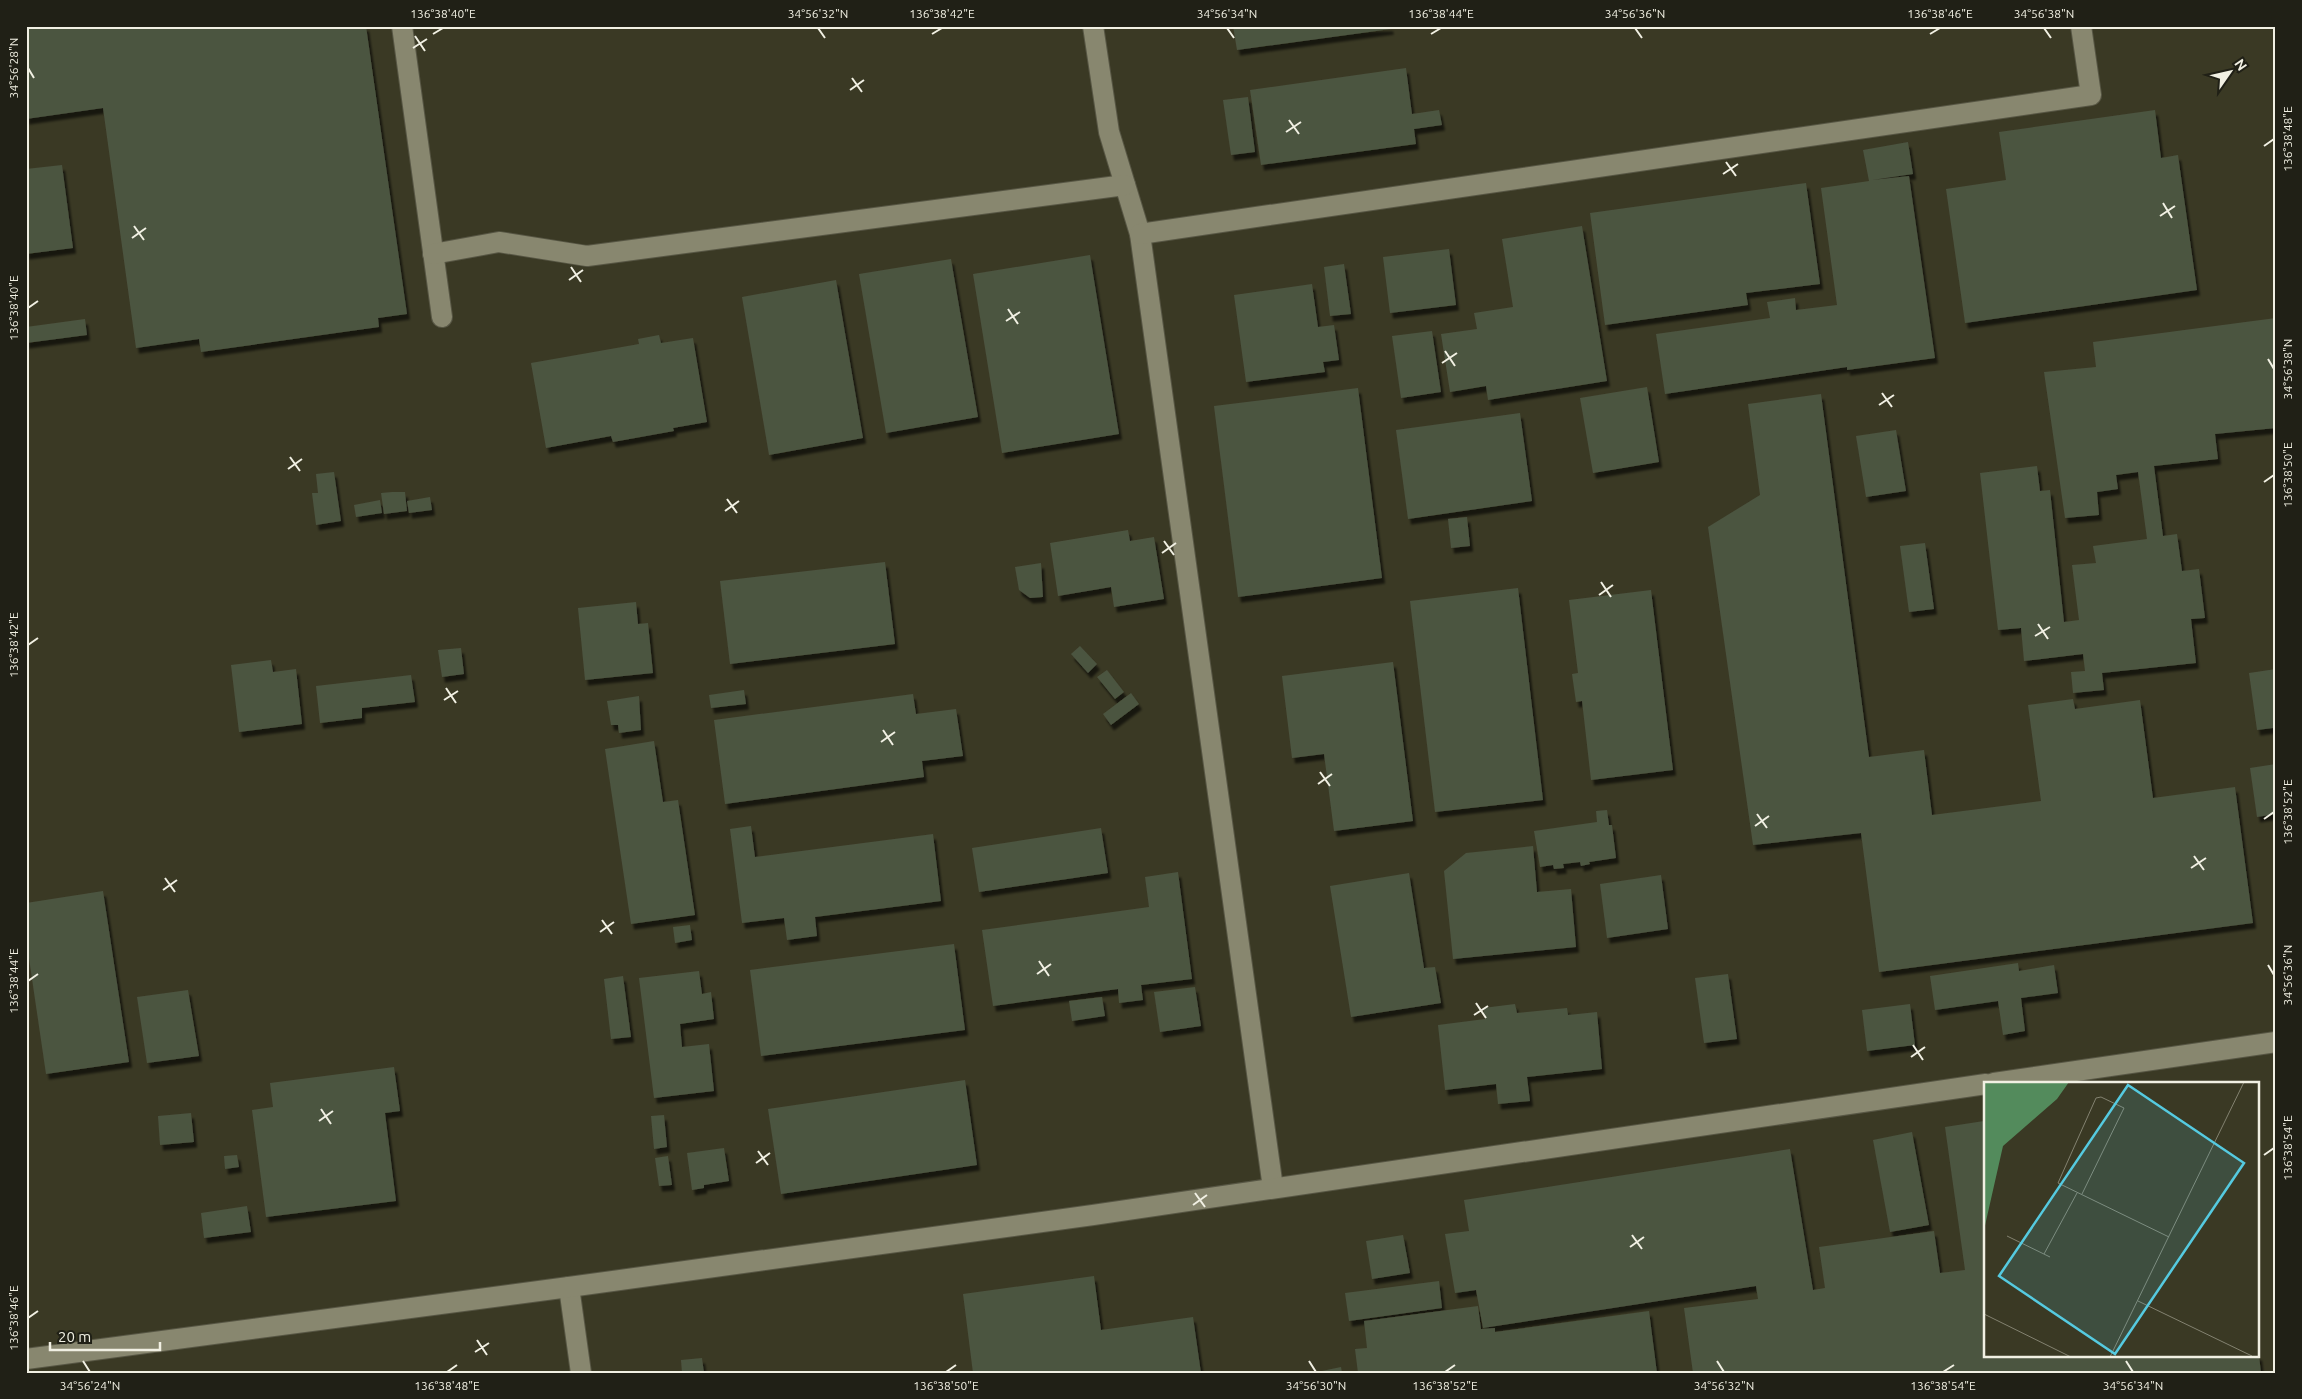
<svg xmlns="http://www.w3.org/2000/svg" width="2302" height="1399" font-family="Ubuntu,sans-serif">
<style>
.building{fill:#4c5440;filter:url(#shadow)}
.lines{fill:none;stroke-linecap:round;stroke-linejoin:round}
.service-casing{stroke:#575644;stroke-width:22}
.service{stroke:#88876f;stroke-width:20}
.ticks{fill:none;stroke:#f1f0e3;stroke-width:2}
.inset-road{fill:none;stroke:#838270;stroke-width:1}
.view{fill:#55cae0;fill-opacity:0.15;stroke:#55cae0;stroke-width:2.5}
.inset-edge{fill:none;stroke:#f1f0e3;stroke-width:2.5}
.neatline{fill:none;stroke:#f1f0e3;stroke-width:2}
.ticks-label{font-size:12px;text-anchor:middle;fill:#f1f0e3}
</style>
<defs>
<filter id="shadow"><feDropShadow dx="3" dy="5.5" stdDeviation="1" flood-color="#0009"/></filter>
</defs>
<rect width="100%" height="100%" fill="#3a3924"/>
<g class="building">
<path d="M26,26H366L407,314L378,318L379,327L201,352L199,339L136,348L103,108L26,119Z"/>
<path d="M1233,26H1390L1391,29L1237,50Z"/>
<path d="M1406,68L1412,114L1439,110L1442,125L1414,129L1416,144L1261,165L1250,90Z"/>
<path d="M1248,97L1255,152L1231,155L1223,100Z"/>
<path d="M2155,110L2161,158L2178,155L2197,290L1965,323L1946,189L2006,180L1999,132Z"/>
<path d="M1908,142L1913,174L1872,180L1909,176L1935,358L1847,370V367L1665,394L1656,334L1770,318L1767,302L1795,298L1796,310L1837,305L1821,188L1869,181L1863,150Z"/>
<path d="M62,165L73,248L26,254V169Z"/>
<path d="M1806,183L1820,284L1746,293L1748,305L1605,325L1590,213Z"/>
<path d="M1582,226L1607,381L1488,400L1486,386L1450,392L1441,334L1477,329L1474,313L1513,307L1502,239Z"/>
<path d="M1449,249L1456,305L1390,313L1383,257Z"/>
<path d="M1090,255L1119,434L1002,453L973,274Z"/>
<path d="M951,259L978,417L886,433L859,274Z"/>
<path d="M1344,264L1351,314L1330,316L1324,267Z"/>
<path d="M836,280L863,438L769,455L742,297Z"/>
<path d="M1312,284L1318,327L1334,325L1339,360L1323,362L1325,372L1246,382L1234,295Z"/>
<path d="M2276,318V428L2215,434L2218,459L2154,466L2163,536L2177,534L2182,571L2199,569L2205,618L2191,619L2196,663L2102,673L2104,690L2073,693L2071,672L2085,671L2083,654L2024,661L2021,628L1998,630L1980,473L2037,466L2040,491L2050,490L2064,622L2079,620L2072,565L2096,563L2093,546L2147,539L2138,472L2116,475L2118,489L2097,492L2099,515L2065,518L2044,372L2096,367L2093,342Z"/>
<path d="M85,319L87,335L26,343V327Z"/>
<path d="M1432,331L1441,392L1401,398L1392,336Z"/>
<path d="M659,335L661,343L693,338L707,422L673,428L674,431L613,442L611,436L546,448L531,363L639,344L638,339Z"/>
<path d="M1647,387L1659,462L1593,473L1580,398Z"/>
<path d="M1358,388L1382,578L1238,597L1214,406Z"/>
<path d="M1821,394L1869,757L1924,750L1932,815L2041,801L2028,705L2073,699L2075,709L2140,700L2153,798L2235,787L2253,923L1879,972L1861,833L1753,845L1708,527L1760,495L1748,404Z"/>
<path d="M1520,413L1532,501L1408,519L1396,430Z"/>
<path d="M1896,430L1906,491L1866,497L1856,436Z"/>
<path d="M334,472L341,521L316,525L312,493H318L316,474Z"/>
<path d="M392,492H405L407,511L384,514L381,493Z"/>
<path d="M430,497L432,510L409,513L407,501Z"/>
<path d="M380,500L382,513L356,517L354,505Z"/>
<path d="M1467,517L1470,546L1451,548L1448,519Z"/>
<path d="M1128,530L1130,541L1154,537L1164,599L1114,607L1111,587L1058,596L1050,543Z"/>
<path d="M1925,543L1934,609L1909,612L1900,546Z"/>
<path d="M885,562L895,644L730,664L720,581Z"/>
<path d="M1041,563L1043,597L1030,598L1019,590L1015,567Z"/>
<path d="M1518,588L1543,800L1435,812L1410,601Z"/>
<path d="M1651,590L1673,770L1591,780L1582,701L1576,702L1572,674L1578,673L1569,600Z"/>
<path d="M636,602L638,624L648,623L653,673L585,680L578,608Z"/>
<path d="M1080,646L1097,664L1088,673L1071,654Z"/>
<path d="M461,648L464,674L442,677L438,650Z"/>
<path d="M271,660L273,672L296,669L302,724L239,732L231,665Z"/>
<path d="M1393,662L1413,821L1334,831L1324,754L1292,758L1282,676Z"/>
<path d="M2276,669V738H2275L2273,728L2257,730L2249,673Z"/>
<path d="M1107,670L1124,692L1115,699L1097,677Z"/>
<path d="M411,675L415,702L362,708V718L320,723L316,686Z"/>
<path d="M744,690L746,704L711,708L709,695Z"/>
<path d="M1131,693L1139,704L1111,725L1103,714Z"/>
<path d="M913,694L916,714L956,709L963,756L922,761L924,777L725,804L714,720Z"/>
<path d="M639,696L641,730L619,733L618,725H611L607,701Z"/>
<path d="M654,741L663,802L678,800L695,915L631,924L605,749Z"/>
<path d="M2276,764V814L2257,817L2250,768Z"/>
<path d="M1607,810L1609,825H1612L1616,858L1589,862L1590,864L1581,866L1580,862L1563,864L1564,868L1554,869L1553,865L1540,867L1534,831L1597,822L1596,811Z"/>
<path d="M751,826L755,857L933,834L941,901L815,917L817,936L787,940L784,918L742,923L730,829Z"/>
<path d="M1101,828L1108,873L979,892L972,848Z"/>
<path d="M1533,846L1537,892L1571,889L1576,947L1453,959L1444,871L1466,853Z"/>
<path d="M1178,872L1192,979L1141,985L1143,1000L1119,1003L1118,989L993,1006L982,930L1149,907L1145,877Z"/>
<path d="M1409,873L1424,968L1435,967L1441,1003L1351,1017L1330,886Z"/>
<path d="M1661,875L1668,929L1607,938L1600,884Z"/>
<path d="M103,891L129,1062L46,1074L26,938V903Z"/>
<path d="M690,925L692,940L675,943L673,927Z"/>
<path d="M954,944L965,1030L761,1056L750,970Z"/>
<path d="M2018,963L2019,971L2054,965L2058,993L2021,998L2025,1031L2003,1035L1998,1001L1935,1010L1930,976Z"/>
<path d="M699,971L702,994L711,992L714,1019L680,1024L682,1047L709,1044L714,1091L654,1098L639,978Z"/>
<path d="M1728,974L1737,1039L1704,1043L1695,978Z"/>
<path d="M623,976L631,1037L611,1039L604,979Z"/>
<path d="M1195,987L1201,1026L1160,1032L1154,992Z"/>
<path d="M188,990L199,1056L147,1063L137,997Z"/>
<path d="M1102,997L1105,1016L1072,1021L1069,1001Z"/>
<path d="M1515,1004L1517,1013L1567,1008L1568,1015L1597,1012L1602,1069L1527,1077L1530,1101L1498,1104L1496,1084L1445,1090L1438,1025L1485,1019L1483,1008Z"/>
<path d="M1910,1004L1915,1045L1867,1051L1862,1010Z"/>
<path d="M394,1067L400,1111L385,1113L396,1201L266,1217L252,1110L273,1107L270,1083Z"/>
<path d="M965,1080L977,1165L781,1194L768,1109Z"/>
<path d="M191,1113L194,1142L160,1145L158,1116Z"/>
<path d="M664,1115L667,1147L654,1149L651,1116Z"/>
<path d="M1984,1121L1986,1355H2259L2261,1373H1693L1684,1308L1758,1299L1756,1286L1483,1328L1476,1290L1455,1293L1445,1234L1469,1231L1464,1200L1790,1149L1813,1290L1825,1288L1819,1247L1934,1231L1940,1273L1965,1270L1945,1127Z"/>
<path d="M1912,1132L1929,1225L1890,1232L1873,1140Z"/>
<path d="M724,1148L729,1181L704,1185V1188L692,1190L687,1153Z"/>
<path d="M237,1155L239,1167L225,1169L224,1156Z"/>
<path d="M668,1156L672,1185L659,1186L655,1158Z"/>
<path d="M247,1206L251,1232L204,1238L201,1213Z"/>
<path d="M1403,1235L1410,1273L1372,1279L1366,1241Z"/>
<path d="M1094,1276L1101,1330L1193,1317L1201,1373H973L963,1294Z"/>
<path d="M1439,1281L1442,1308L1349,1321L1345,1293Z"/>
<path d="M1478,1306L1481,1329L1495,1328V1332L1649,1311L1657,1373H1358L1355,1349L1367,1348L1364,1321Z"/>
<path d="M702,1358L704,1373H682L681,1360Z"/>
<path d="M1341,1367L1342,1373H1317V1372Z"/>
</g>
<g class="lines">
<defs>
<g id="service">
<path d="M402,26L442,317"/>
<path d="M1093,26L1109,132L1140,234L1273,1188"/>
<path d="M1140,234L2091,95L2081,26"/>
<path d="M433,254L499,242L587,256L1125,185"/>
<path d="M1994,1083L2276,1042"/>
<path d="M569,1287L581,1373"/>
<path d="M26,1359L569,1287L1093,1215L1986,1084"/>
</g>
</defs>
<use href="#service" class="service-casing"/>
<use href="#service" class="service"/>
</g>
<path class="ticks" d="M818,28L825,38M1227,28L1234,38M1635,28L1642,38M2044,28L2051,38M433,34L443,28M932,34L942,28M1431,34L1441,28M1930,34L1940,28M415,36L425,51M413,48L427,39M28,68L34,78M852,78L862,92M850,90L864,80M1289,120L1299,134M1286,132L1301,122M2264,146L2274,139M1726,162L1736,176M1723,174L1738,164M2163,203L2172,218M2160,216L2175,206M134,226L144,240M132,238L146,228M571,267L581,282M569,280L583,270M28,308L38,301M1008,309L1018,324M1006,321L1020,312M1445,351L1455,366M2268,359L2274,369M1442,363L1457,353M1882,393L1892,407M1879,405L1894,395M290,457L300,471M288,469L302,459M2264,482L2274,475M727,499L737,513M725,511L739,501M1164,541L1174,555M1162,553L1176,543M1601,582L1611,597M1599,595L1613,585M2038,624L2048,639M2035,636L2050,627M28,645L38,638M446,688L456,703M444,700L458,691M883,730L893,745M881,742L895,732M1320,772L1330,786M1318,784L1332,774M1757,814L1767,828M2264,819L2274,812M1755,826L1769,816M2194,856L2204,870M2191,868L2206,858M165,878L175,892M163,890L177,880M602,920L612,934M600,932L614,922M1039,961L1049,976M2268,965L2274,975M1037,974L1051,964M28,981L38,974M1476,1003L1486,1018M1474,1015L1488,1006M1913,1045L1923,1060M1911,1057L1925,1047M321,1109L331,1124M319,1121L333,1111M758,1151L768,1165M2264,1155L2274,1148M756,1163L770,1153M1195,1193L1205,1207M1193,1205L1207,1195M1632,1235L1642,1249M1630,1247L1644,1237M28,1318L38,1311M477,1340L487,1355M475,1352L489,1343M83,1361L90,1372M1309,1361L1316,1372M1717,1361L1724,1372M2126,1361L2133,1372M447,1372L457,1365M946,1372L956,1365M1445,1372L1455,1365M1943,1372L1954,1365"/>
<g transform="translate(1984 1082)">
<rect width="275" height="275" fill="#3a3924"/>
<path d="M0,0H85L73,17L19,64L0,148Z" fill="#538b5c"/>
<path class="inset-road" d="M98,112L140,26L117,15L112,16L74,101L185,155M23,154L66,175M60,172L93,111M154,219L268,274M0,232L87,275M126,275L260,0"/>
<path class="view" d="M144,3L260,81L131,272L15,194Z"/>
<rect width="275" height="275" class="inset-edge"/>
</g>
<rect width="2302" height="1399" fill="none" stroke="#202016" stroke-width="55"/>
<g transform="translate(2230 72) rotate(56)" stroke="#202016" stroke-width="4" paint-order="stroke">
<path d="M0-4L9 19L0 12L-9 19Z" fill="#f1f0e3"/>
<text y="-8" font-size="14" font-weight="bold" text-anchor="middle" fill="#f1f0e3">N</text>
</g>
<path d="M50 1342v8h110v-8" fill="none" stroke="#f1f0e3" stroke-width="2.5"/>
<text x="58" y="1342" font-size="15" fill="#f1f0e3" stroke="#202016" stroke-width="4" paint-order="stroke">20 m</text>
<rect x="28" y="28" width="2246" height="1344" class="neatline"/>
<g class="ticks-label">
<text x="443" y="18">136°38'40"E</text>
<text x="818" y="18">34°56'32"N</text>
<text x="942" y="18">136°38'42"E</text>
<text x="1227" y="18">34°56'34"N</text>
<text x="1441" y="18">136°38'44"E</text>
<text x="1635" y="18">34°56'36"N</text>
<text x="1940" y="18">136°38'46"E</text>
<text x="2044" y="18">34°56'38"N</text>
<text transform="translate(14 68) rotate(-90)" y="4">34°56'28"N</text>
<text transform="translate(2288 139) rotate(-90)" y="4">136°38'48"E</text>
<text transform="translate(14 308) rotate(-90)" y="4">136°38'40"E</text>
<text transform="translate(2288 369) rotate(-90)" y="4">34°56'38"N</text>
<text transform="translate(2288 475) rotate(-90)" y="4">136°38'50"E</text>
<text transform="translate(14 645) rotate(-90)" y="4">136°38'42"E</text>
<text transform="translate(2288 812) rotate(-90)" y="4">136°38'52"E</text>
<text transform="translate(2288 975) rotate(-90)" y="4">34°56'36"N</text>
<text transform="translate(14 981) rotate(-90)" y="4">136°38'44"E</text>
<text transform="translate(2288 1148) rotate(-90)" y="4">136°38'54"E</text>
<text transform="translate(14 1318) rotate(-90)" y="4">136°38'46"E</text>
<text x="90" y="1390">34°56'24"N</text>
<text x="447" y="1390">136°38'48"E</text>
<text x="946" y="1390">136°38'50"E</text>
<text x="1316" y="1390">34°56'30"N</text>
<text x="1445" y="1390">136°38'52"E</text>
<text x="1724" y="1390">34°56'32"N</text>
<text x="1943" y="1390">136°38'54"E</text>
<text x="2133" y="1390">34°56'34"N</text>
</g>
</svg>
